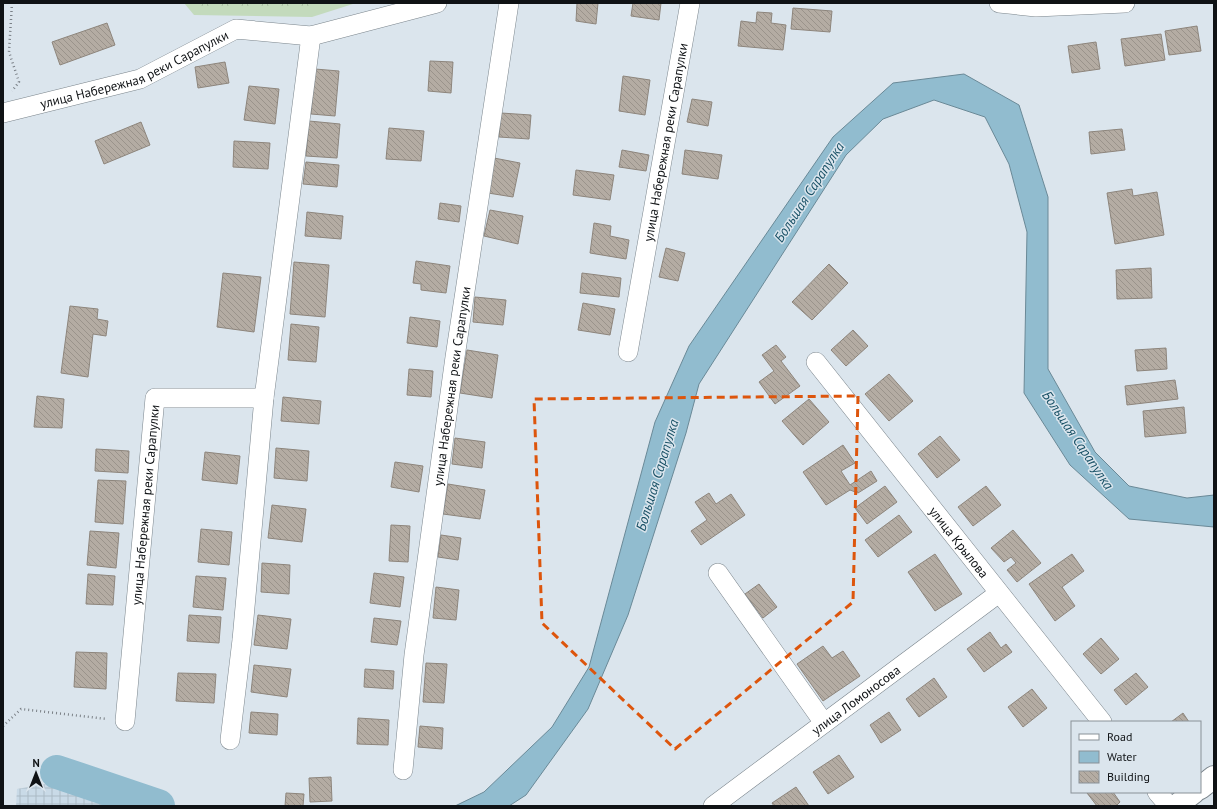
<svg xmlns="http://www.w3.org/2000/svg" width="1217" height="809" font-family="'PT Sans',sans-serif">
<style>
.industrial{fill:url(#industrial-grid)}
.green{fill:#c3dabc}
.forest{fill:url(#forest-crowns)}
.water{fill:#91bccf;stroke:#6a8997}
.lines{fill:none;stroke-linecap:round;stroke-linejoin:round}
.river{stroke:#91bccf;stroke-width:34}
.building{fill:url(#building-back-hatch);stroke:#8d857c}
.street-casing{stroke:#7b858c;stroke-width:20}
.secondary-casing{stroke:#7b858c;stroke-width:24}
.path{stroke:#7b8187;stroke-width:2.5;stroke-dasharray:1 3;stroke-linecap:butt}
.street{stroke:#fff;stroke-width:19}
.secondary{stroke:#fff;stroke-width:22}
.marked{fill:none;stroke:#dd550c;stroke-width:3;stroke-dasharray:8 5;stroke-linejoin:round}
.labels{text-anchor:middle;stroke-width:3;stroke-linejoin:round;paint-order:stroke}
.street-label{font-size:13px;fill:#0f1215;stroke:#dbe5ed}
.water-label{font-size:14px;font-style:italic;fill:#195166;stroke:#dbe5ed}
</style>
<defs>
<pattern id="industrial-grid" width="8" height="8" patternUnits="userSpaceOnUse"><rect width="8" height="8" fill="#c9dae7"/><path d="M0 4h8M4 0v8" fill="none" stroke="#abbac5"/></pattern>
<pattern id="forest-crowns" width="20" height="18" patternUnits="userSpaceOnUse"><rect width="20" height="18" fill="#c3dabc"/><path d="M2 6a3 3 0 1 1 6 0M12 15a3 3 0 1 1 6 0" fill="none" stroke="#a6baa1"/></pattern>
<pattern id="building-back-hatch" width="6" height="6" patternUnits="userSpaceOnUse"><rect width="6" height="6" fill="#b4aca3"/><path d="M-1 5l2 2M0 0l6 6M5-1l2 2" fill="none" stroke="#9a938b"/></pattern>
</defs>
<rect width="100%" height="100%" fill="#dbe5ed"/>
<path class="industrial" d="M67,780L124,806H16L17,789Z"/>
<path class="green" d="M184,3H356L312,17L194,15Z"/>
<path class="forest" d="M196,3H325L309,8L199,7Z"/>
<path class="water" d="M964,74L1019,105L1048,197V369L1095,452L1129,486L1187,498L1214,495V527L1129,519L1070,465L1024,393L1027,232L1009,164L985,117L934,100L883,119L846,155L699,384L686,433L628,615L588,709L526,795L509,806H455L484,792L552,727L589,667L655,422L689,346L833,137L893,83Z"/>
<g class="lines">
<path class="river" d="M57,772L158,806"/>
</g>
<g class="building">
<path d="M577,3H598L596,24L576,21Z"/>
<path d="M633,3H661L659,20L631,16Z"/>
<path d="M793,8L832,11L830,32L791,29Z"/>
<path d="M757,12L772,13L771,23L786,25L783,50L738,46L741,21L756,23Z"/>
<path d="M107,23L115,45L60,65L52,42Z"/>
<path d="M1197,26L1201,51L1169,55L1165,31Z"/>
<path d="M1161,34L1165,60L1125,66L1121,39Z"/>
<path d="M1096,42L1100,69L1072,73L1068,46Z"/>
<path d="M430,61L453,62L451,93L428,91Z"/>
<path d="M225,62L229,83L198,88L195,67Z"/>
<path d="M315,69L339,71L335,116L311,114Z"/>
<path d="M623,76L650,80L645,115L619,111Z"/>
<path d="M249,86L279,89L275,124L244,120Z"/>
<path d="M692,99L712,102L708,126L687,122Z"/>
<path d="M501,113L531,115L529,139L499,137Z"/>
<path d="M309,121L340,124L337,158L306,156Z"/>
<path d="M141,122L150,145L104,164L95,141Z"/>
<path d="M389,128L424,131L421,161L386,159Z"/>
<path d="M1122,129L1125,150L1091,154L1089,132Z"/>
<path d="M234,141L270,143L268,169L233,167Z"/>
<path d="M622,150L649,155L646,171L619,167Z"/>
<path d="M685,150L722,155L718,179L682,174Z"/>
<path d="M494,158L520,163L513,197L488,193Z"/>
<path d="M306,162L339,165L337,187L303,184Z"/>
<path d="M576,170L614,175L610,200L573,195Z"/>
<path d="M1132,189L1133,196L1157,192L1164,235L1115,244L1107,193Z"/>
<path d="M440,203L461,206L459,222L438,219Z"/>
<path d="M490,210L523,216L518,244L484,236Z"/>
<path d="M307,212L343,216L341,239L305,236Z"/>
<path d="M594,223L611,226L610,236L629,240L626,259L590,253Z"/>
<path d="M666,248L685,253L678,281L659,277Z"/>
<path d="M416,261L450,266L446,293L421,290V284L413,283Z"/>
<path d="M294,262L329,265L325,317L290,314Z"/>
<path d="M829,264L848,283L812,320L792,302Z"/>
<path d="M1151,268L1152,298L1117,299L1116,270Z"/>
<path d="M223,273L261,277L254,332L217,327Z"/>
<path d="M582,273L621,278L619,297L580,293Z"/>
<path d="M475,297L506,300L503,325L473,322Z"/>
<path d="M583,303L615,309L610,335L578,330Z"/>
<path d="M70,306L98,309L97,319L108,321L106,336L93,334L88,377L61,373Z"/>
<path d="M410,317L440,321L437,347L407,343Z"/>
<path d="M291,324L319,327L316,362L288,360Z"/>
<path d="M853,330L868,346L846,366L831,350Z"/>
<path d="M776,345L786,357L781,361L800,386L775,404L759,382L774,371L762,355Z"/>
<path d="M1166,348L1167,369L1137,371L1135,350Z"/>
<path d="M467,350L498,355L492,398L460,393Z"/>
<path d="M409,369L433,371L431,397L407,395Z"/>
<path d="M889,374L913,401L889,421L865,394Z"/>
<path d="M1175,380L1178,399L1127,405L1125,386Z"/>
<path d="M37,396L64,399L62,428L34,427Z"/>
<path d="M283,397L321,401L319,424L281,421Z"/>
<path d="M809,399L829,422L803,445L782,421Z"/>
<path d="M1184,407L1186,433L1145,437L1143,411Z"/>
<path d="M940,436L960,460L937,478L918,454Z"/>
<path d="M455,438L485,442L482,468L452,464Z"/>
<path d="M843,445L855,463L841,471L850,485L871,471L877,481L858,493L850,490L826,505L803,472Z"/>
<path d="M276,448L309,451L307,481L274,478Z"/>
<path d="M96,449L129,451L128,473L95,471Z"/>
<path d="M205,452L240,456L237,484L202,480Z"/>
<path d="M395,462L423,466L419,492L391,487Z"/>
<path d="M98,480L126,481L123,524L95,522Z"/>
<path d="M448,484L485,490L480,519L443,514Z"/>
<path d="M885,486L897,502L867,524L855,508Z"/>
<path d="M986,486L1001,505L973,526L958,507Z"/>
<path d="M709,493L716,504L731,494L745,515L701,545L691,531L707,520L695,502Z"/>
<path d="M272,505L306,509L302,542L268,538Z"/>
<path d="M899,515L912,532L878,557L865,540Z"/>
<path d="M391,525L410,526L408,562L389,561Z"/>
<path d="M201,529L232,532L229,565L198,562Z"/>
<path d="M1013,530L1041,563L1017,582L1007,570L1016,563L1011,557L1004,562L991,548Z"/>
<path d="M90,531L119,533L116,568L87,565Z"/>
<path d="M441,535L461,538L458,560L438,557Z"/>
<path d="M935,554L962,594L935,611L908,572Z"/>
<path d="M1072,554L1084,571L1062,587L1075,606L1055,621L1029,584Z"/>
<path d="M262,563L290,565L289,594L261,592Z"/>
<path d="M374,573L404,577L400,607L370,603Z"/>
<path d="M88,574L115,576L113,605L86,604Z"/>
<path d="M196,576L226,578L223,610L193,607Z"/>
<path d="M759,584L777,607L763,618L745,594Z"/>
<path d="M436,587L459,590L456,620L433,618Z"/>
<path d="M189,615L221,617L219,643L187,641Z"/>
<path d="M258,615L291,619L287,649L254,645Z"/>
<path d="M374,618L401,621L397,645L371,642Z"/>
<path d="M990,632L1001,648L1006,644L1012,652L984,672L967,649Z"/>
<path d="M1101,638L1119,659L1101,674L1083,654Z"/>
<path d="M823,646L832,658L843,651L860,676L823,701L797,664Z"/>
<path d="M76,652L107,653L106,689L74,687Z"/>
<path d="M426,663L447,664L444,703L423,702Z"/>
<path d="M254,665L291,669L287,697L251,692Z"/>
<path d="M365,669L394,671L393,689L364,687Z"/>
<path d="M178,673L216,674L214,703L176,701Z"/>
<path d="M1136,673L1148,687L1126,705L1114,690Z"/>
<path d="M934,678L947,697L919,717L906,699Z"/>
<path d="M1032,689L1047,708L1023,727L1008,707Z"/>
<path d="M251,712L278,714L277,735L249,733Z"/>
<path d="M889,712L901,730L881,743L870,725Z"/>
<path d="M1183,713L1189,722H1171Z"/>
<path d="M358,718L389,720L388,745L357,744Z"/>
<path d="M420,726L443,728L442,749L418,747Z"/>
<path d="M839,755L854,777L828,794L813,772Z"/>
<path d="M331,777L332,801L310,802L309,778Z"/>
<path d="M796,787L809,806H774L772,803Z"/>
<path d="M1088,792H1113L1120,802L1116,806H1097L1087,793Z"/>
<path d="M286,793L304,794L303,806H285Z"/>
</g>
<g class="lines">
<defs>
<g id="street">
<path d="M999,3L1036,7L1125,3"/>
<path id="s1" d="M3,113L140,79L236,29L311,36L437,3"/>
<path id="s2" d="M628,352L690,3"/>
<path id="s3" d="M816,362L1102,722"/>
<path d="M718,573L824,723"/>
<path id="s4" d="M125,721L155,398H264"/>
<path d="M230,740L242,640L264,398L311,36"/>
<path id="s5" d="M403,770L414,655L455,357L509,3"/>
<path d="M1157,792L1169,806"/>
<path id="s6" d="M713,806L999,593"/>
</g>
<g id="secondary">
<path d="M1200,788L1214,777"/>
<path d="M1176,806L1194,792"/>
</g>
</defs>
<use href="#street" class="street-casing"/>
<use href="#secondary" class="secondary-casing"/>
<g class="path">
<path d="M12,3L9,52L19,82L12,91"/>
<path d="M3,726L21,709L107,719"/>
</g>
<use href="#street" class="street"/>
<use href="#secondary" class="secondary"/>
</g>
<path class="marked" d="M858,396L853,602L675,749L542,623L534,399Z"/>
<g class="labels">
<g class="street-label">
<text dy="5" stroke="none"><textPath href="#s1" startOffset="139">улица Набережная реки Сарапулки</textPath></text>
<text dy="5" stroke="none"><textPath href="#s2" startOffset="213">улица Набережная реки Сарапулки</textPath></text>
<text dy="5" stroke="none"><textPath href="#s5" startOffset="387">улица Набережная реки Сарапулки</textPath></text>
<text dy="5" stroke="none"><textPath href="#s4" startOffset="217">улица Набережная реки Сарапулки</textPath></text>
<text dy="5" stroke="none"><textPath href="#s3" startOffset="230">улица Крылова</textPath></text>
<text dy="5" stroke="none"><textPath href="#s6" startOffset="178">улица Ломоносова</textPath></text>
</g>
<g class="water-label">
<text transform="translate(809 192) rotate(-57)" y="5">Большая Сарапулка</text>
<text transform="translate(1078 440) rotate(56)" y="5">Большая Сарапулка</text>
<text transform="translate(657 475) rotate(-73)" y="5">Большая Сарапулка</text>
</g>
</g>
<rect width="1217" height="809" fill="none" stroke="#0f1215" stroke-width="8"/>
<rect x="1071" y="721" width="130" height="72" fill="#dbe5ed" stroke="#899197"/>
<rect x="1079" y="734" width="20" height="6" fill="#ffffff" stroke="#899197"/>
<text x="1107" y="741" font-size="12" fill="#0f1215">Road</text>
<rect x="1079" y="751" width="20" height="12" fill="#91bccf" stroke="#899197"/>
<text x="1107" y="761" font-size="12" fill="#0f1215">Water</text>
<rect x="1079" y="771" width="20" height="12" fill="url(#building-back-hatch)" stroke="#899197"/>
<text x="1107" y="781" font-size="12" fill="#0f1215">Building</text>
<g transform="translate(36 773)" stroke="#dbe5ed" stroke-width="3" paint-order="stroke">
<path d="M0-3L7 15L0 10L-7 15Z" fill="#0f1215"/>
<text y="-6" font-size="11" font-weight="bold" text-anchor="middle" fill="#0f1215">N</text>
</g>
</svg>
